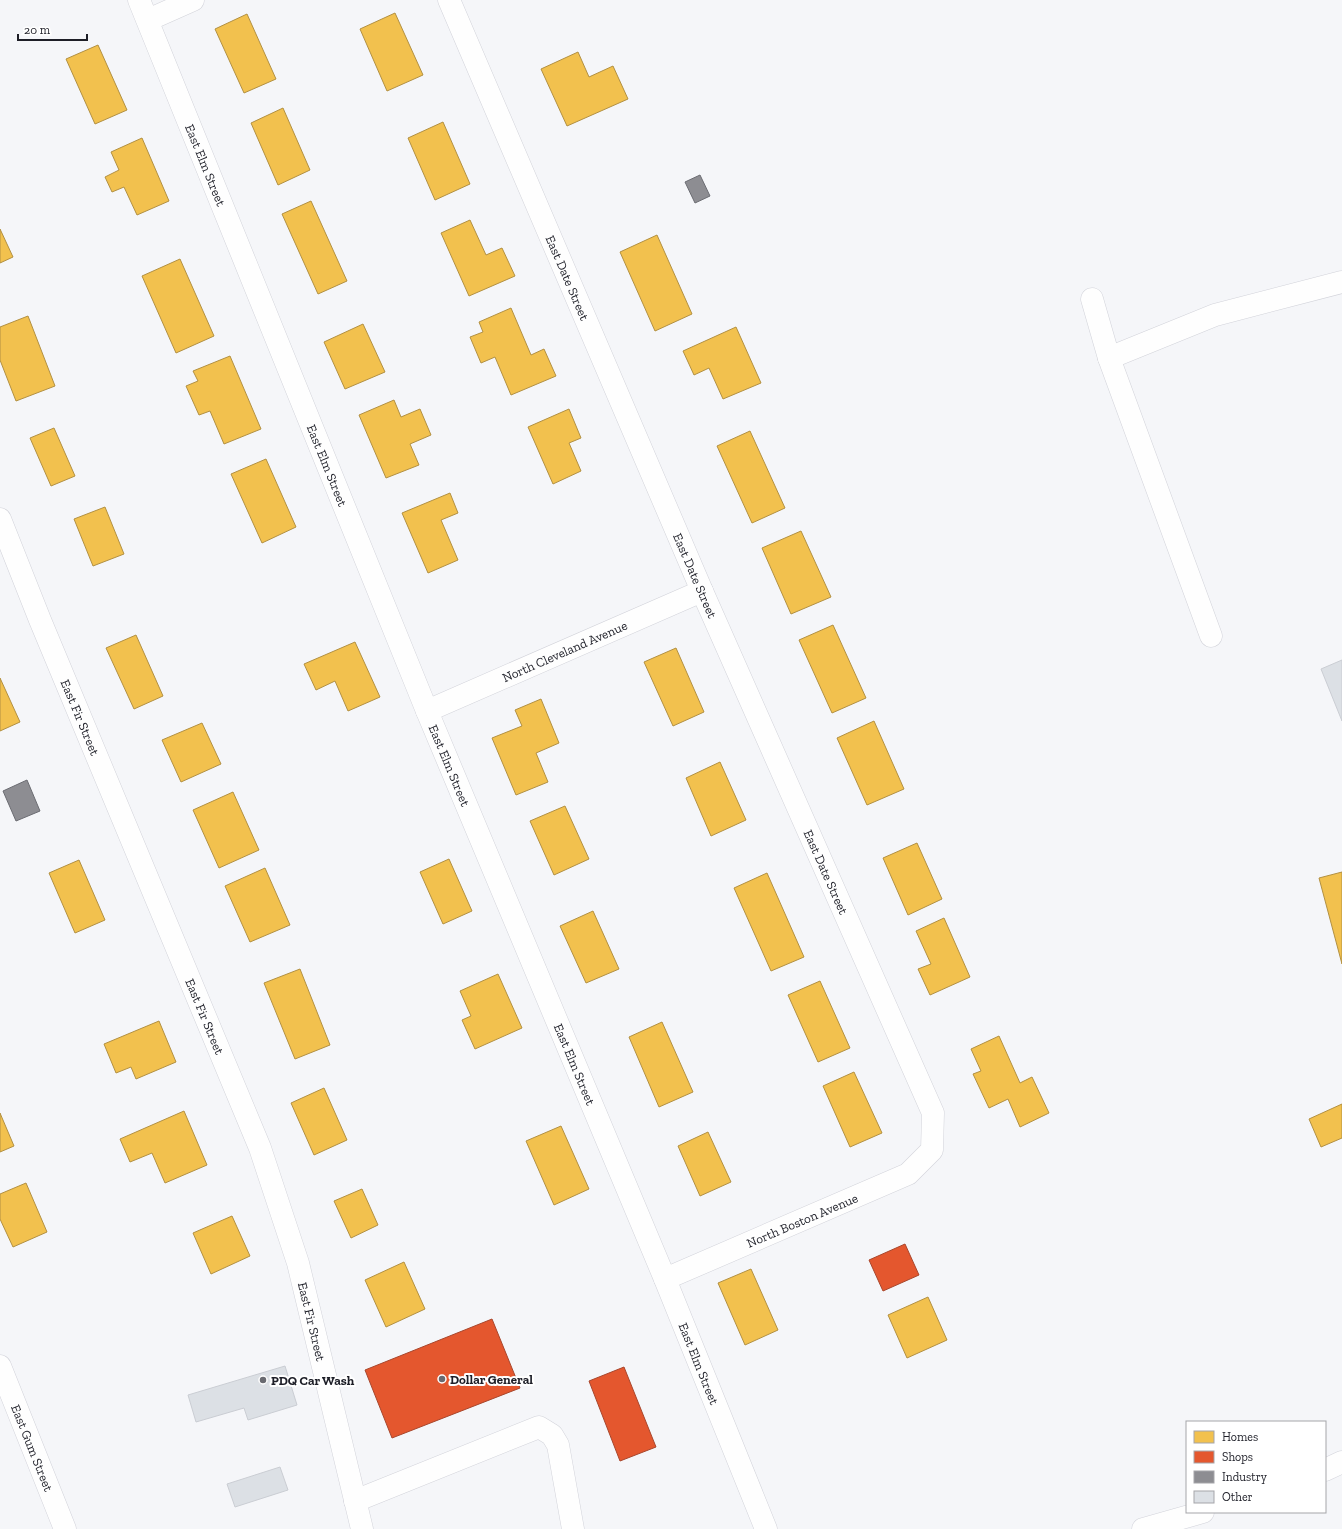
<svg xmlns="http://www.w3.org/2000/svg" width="1342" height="1529" font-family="'Zilla Slab',serif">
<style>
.homes{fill:#f2c14e;stroke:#b29042}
.shops{fill:#e4572e;stroke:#a8462c}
.industry{fill:#8d8d92;stroke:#6b6c72}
.building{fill:#dce0e5;stroke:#cacdd3}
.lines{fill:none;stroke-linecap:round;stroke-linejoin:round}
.minor-casing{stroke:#d2d3da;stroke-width:23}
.major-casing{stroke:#d2d3da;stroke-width:23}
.minor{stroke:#fefefe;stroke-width:22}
.major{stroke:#fefefe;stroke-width:22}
.poi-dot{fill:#696a70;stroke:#fff;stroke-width:1.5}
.labels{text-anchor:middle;stroke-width:4;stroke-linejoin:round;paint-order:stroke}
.street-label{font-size:13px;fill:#1d1e27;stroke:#fff}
.poi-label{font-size:13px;font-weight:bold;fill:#1d1e27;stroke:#fff;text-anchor:start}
</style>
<rect width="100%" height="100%" fill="#f5f6f9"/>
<g class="homes">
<path d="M395,13L423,75L387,91L360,29Z"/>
<path d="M247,14L276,79L244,93L215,29Z"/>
<path d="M98,45L127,110L95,124L66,59Z"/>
<path d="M578,52L589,77L613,66L628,99L567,126L541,69Z"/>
<path d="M283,108L310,170L278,185L251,123Z"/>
<path d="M443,122L470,184L435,200L408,138Z"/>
<path d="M142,138L169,201L137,215L124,187L112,192L105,177L119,170L111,152Z"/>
<path d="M311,201L347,281L318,294L282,214Z"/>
<path d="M470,220L486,255L502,248L515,276L469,296L441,233Z"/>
<path d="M0,229L13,257L0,263Z"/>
<path d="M657,235L692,314L655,331L620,252Z"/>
<path d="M180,259L214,336L176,353L142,276Z"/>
<path d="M511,308L531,355L544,349L556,376L511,395L495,357L481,363L470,337L483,332L479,322Z"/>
<path d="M28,316L55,386L16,401L0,360V327Z"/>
<path d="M363,324L385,372L345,389L324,342Z"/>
<path d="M736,327L761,383L723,399L709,368L694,375L683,351Z"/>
<path d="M230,356L261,429L224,444L210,411L199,415L186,386L198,381L193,371Z"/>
<path d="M394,400L401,417L420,409L431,435L410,444L419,465L386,478L359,415Z"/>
<path d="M569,409L581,438L569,443L581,471L553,484L528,427Z"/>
<path d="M54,428L75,476L51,486L30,438Z"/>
<path d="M750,431L785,508L752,523L717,446Z"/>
<path d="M266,459L296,527L262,543L231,474Z"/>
<path d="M450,493L458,513L441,520L458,560L428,573L402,513Z"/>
<path d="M105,507L124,554L93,566L74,519Z"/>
<path d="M801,531L831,597L791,614L762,548Z"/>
<path d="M833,625L866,698L832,713L799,640Z"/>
<path d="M136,635L163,696L134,709L106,648Z"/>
<path d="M355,642L380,697L348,711L335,681L316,690L304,664Z"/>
<path d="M676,648L704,712L673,726L644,662Z"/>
<path d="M0,678L20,722L0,731Z"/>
<path d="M541,699L559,743L536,753L548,782L516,795L492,738L522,726L515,710Z"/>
<path d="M874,721L904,789L867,805L837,738Z"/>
<path d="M202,723L221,764L181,782L162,740Z"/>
<path d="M720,762L746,820L711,836L686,778Z"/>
<path d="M233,792L259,850L219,868L193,810Z"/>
<path d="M565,806L589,859L554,875L530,821Z"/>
<path d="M917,843L942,899L908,915L883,858Z"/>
<path d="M449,859L472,911L443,924L420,872Z"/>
<path d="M79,860L105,920L75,933L49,873Z"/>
<path d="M265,868L290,925L250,942L225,886Z"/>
<path d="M1342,872V964L1319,878Z"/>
<path d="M767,873L804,957L771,971L734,888Z"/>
<path d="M593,911L619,969L586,983L560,926Z"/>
<path d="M944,918L970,977L930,995L918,969L931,964L916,931Z"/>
<path d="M300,969L330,1045L295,1059L264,983Z"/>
<path d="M498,974L522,1028L475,1049L462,1020L471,1016L460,991Z"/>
<path d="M820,981L850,1048L818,1062L788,995Z"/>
<path d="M159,1021L176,1062L136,1079L131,1067L116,1073L104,1044Z"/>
<path d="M662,1022L693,1092L659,1107L629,1037Z"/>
<path d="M999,1036L1020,1083L1032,1077L1049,1113L1020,1127L1008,1099L989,1108L973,1074L981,1071L971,1049Z"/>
<path d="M854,1072L882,1133L850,1147L823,1086Z"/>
<path d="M324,1088L347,1140L314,1155L291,1103Z"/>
<path d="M1342,1104V1138L1321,1147L1309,1119Z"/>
<path d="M184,1111L207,1165L165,1183L152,1153L130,1162L120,1139Z"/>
<path d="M0,1113L14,1146L0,1152Z"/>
<path d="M561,1126L589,1189L554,1205L526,1141Z"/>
<path d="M708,1132L731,1182L700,1196L678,1146Z"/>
<path d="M26,1183L47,1232L13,1247L0,1219V1194Z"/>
<path d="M362,1189L378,1225L351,1238L334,1201Z"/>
<path d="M232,1216L250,1256L211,1274L193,1233Z"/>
<path d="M404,1262L425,1309L386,1327L365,1280Z"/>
<path d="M751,1269L778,1330L745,1345L718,1283Z"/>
<path d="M928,1297L947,1340L907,1358L888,1315Z"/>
</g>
<g class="shops">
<path d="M905,1244L919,1275L883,1291L869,1260Z"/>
<path d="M492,1319L520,1388L392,1438L365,1370Z"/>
<path d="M624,1367L656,1447L620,1461L589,1381Z"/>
</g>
<g class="industry">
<path d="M700,175L710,196L695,203L685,182Z"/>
<path d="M27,780L40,811L16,821L3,791Z"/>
</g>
<g class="building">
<path d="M1342,660V721L1321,669Z"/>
<path d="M285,1366L297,1405L248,1420L244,1408L196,1422L188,1395Z"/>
<path d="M280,1467L288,1490L235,1507L227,1484Z"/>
</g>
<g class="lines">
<defs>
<g id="minor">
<path id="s1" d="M139,0L427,711L665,1279L766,1529"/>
<path id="s2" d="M449,0L702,591L933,1113L932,1150L908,1174L665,1279"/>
<path d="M148,20L193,0"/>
<path d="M1092,299L1109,358L1211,636"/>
<path d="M1109,358L1215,315L1342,282"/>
<path id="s3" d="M0,519L40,620L260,1148L298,1263L362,1529"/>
<path id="s4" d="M427,711L702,591"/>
<path id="s5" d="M0,1366L65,1529"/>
<path d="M355,1501L539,1427L552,1435L558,1445L573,1529"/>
</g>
<g id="major">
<path d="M1325,1470L1342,1462"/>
<path d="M1143,1529L1203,1512"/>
</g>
</defs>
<use href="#minor" class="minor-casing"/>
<use href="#major" class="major-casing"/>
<use href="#minor" class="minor"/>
<use href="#major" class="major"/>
</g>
<g class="poi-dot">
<circle cx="442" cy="1379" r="4"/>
<circle cx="263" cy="1380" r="4"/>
</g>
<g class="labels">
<g class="street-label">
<text dy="5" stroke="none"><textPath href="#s1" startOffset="178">East Elm Street</textPath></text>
<text dy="5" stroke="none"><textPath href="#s2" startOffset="302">East Date Street</textPath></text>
<text dy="5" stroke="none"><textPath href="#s1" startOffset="502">East Elm Street</textPath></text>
<text dy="5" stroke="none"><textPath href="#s2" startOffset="626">East Date Street</textPath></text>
<text dy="5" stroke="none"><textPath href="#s4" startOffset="150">North Cleveland Avenue</textPath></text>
<text dy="5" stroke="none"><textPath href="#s3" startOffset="214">East Fir Street</textPath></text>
<text dy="5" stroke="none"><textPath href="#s1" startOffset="826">East Elm Street</textPath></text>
<text dy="5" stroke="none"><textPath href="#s2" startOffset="950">East Date Street</textPath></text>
<text dy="5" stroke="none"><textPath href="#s3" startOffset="538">East Fir Street</textPath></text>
<text dy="5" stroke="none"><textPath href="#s1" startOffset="1150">East Elm Street</textPath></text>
<text transform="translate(802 1220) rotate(-23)" y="5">North Boston Avenue</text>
<text dy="5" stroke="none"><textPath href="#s3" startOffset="862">East Fir Street</textPath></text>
<text dy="5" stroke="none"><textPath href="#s1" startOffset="1474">East Elm Street</textPath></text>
<text dy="5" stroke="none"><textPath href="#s5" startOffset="88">East Gum Street</textPath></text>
</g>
<g class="poi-label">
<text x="450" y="1384">Dollar General</text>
<text x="271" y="1385">PDQ Car Wash</text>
</g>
</g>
<rect x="1186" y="1421" width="140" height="92" fill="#ffffff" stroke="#a5a5a9"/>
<rect x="1194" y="1431" width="20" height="12" fill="#f2c14e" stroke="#a5a5a9"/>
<text x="1222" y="1441" font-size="12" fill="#1d1e27">Homes</text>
<rect x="1194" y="1451" width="20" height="12" fill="#e4572e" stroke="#a5a5a9"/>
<text x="1222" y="1461" font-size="12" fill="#1d1e27">Shops</text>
<rect x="1194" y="1471" width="20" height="12" fill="#8d8d92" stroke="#a5a5a9"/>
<text x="1222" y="1481" font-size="12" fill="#1d1e27">Industry</text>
<rect x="1194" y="1491" width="20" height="12" fill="#dce0e5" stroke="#a5a5a9"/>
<text x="1222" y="1501" font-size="12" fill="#1d1e27">Other</text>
<path d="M18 34v6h69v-6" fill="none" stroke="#1d1e27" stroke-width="2"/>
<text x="24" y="34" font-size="12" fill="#1d1e27" stroke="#ffffff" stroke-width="3" paint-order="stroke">20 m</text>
</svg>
